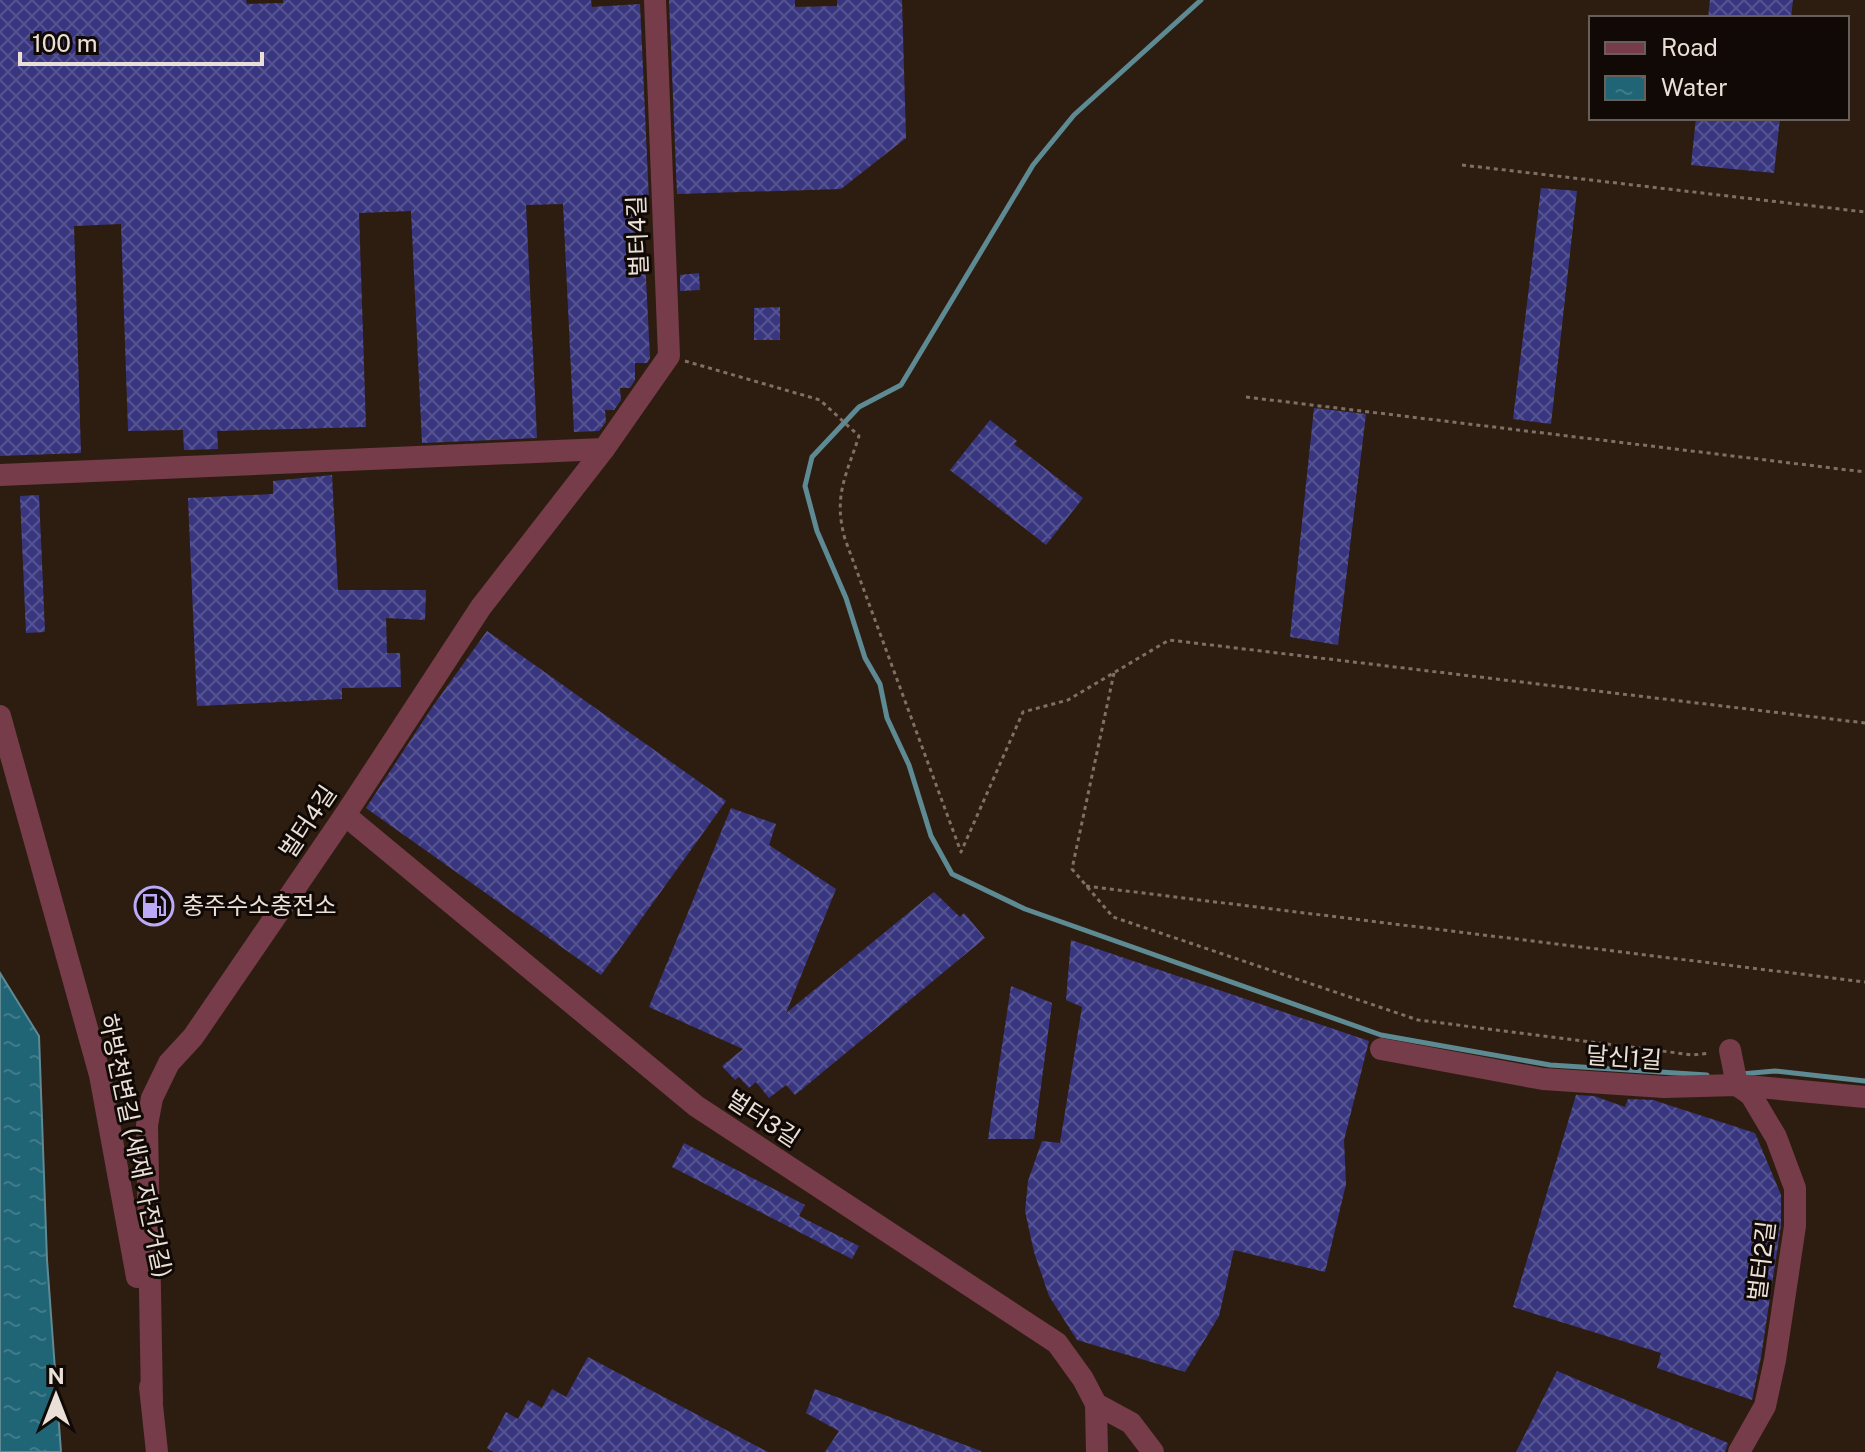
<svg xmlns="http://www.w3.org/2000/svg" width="1865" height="1452" font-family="'Public Sans','Noto Sans KR',sans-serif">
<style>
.water{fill:url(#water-ripples);stroke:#5d8a93;stroke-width:2}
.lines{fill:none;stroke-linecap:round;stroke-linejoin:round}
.stream{stroke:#5d8a93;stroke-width:5}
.building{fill:url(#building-cross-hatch)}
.path{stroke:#7e7066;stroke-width:3;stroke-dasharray:4 4;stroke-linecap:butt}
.minor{stroke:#763c49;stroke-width:22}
.labels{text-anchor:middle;stroke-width:6;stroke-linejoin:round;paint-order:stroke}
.street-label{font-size:24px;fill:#ebe0d8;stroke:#100905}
.poi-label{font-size:24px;fill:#ebe0d8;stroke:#100905;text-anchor:start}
</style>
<defs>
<pattern id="water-ripples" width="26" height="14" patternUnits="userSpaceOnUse" patternTransform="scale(2)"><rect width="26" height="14" fill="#206576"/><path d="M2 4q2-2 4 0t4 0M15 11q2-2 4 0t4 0" fill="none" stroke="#417b89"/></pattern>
<pattern id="building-cross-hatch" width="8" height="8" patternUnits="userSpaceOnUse" patternTransform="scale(2)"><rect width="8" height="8" fill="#393680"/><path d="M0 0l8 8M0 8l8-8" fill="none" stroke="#565391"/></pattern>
</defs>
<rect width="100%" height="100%" fill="#2d1d11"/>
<path class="water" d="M0,973L39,1036L47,1260L61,1452H0Z"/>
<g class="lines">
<g class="stream">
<path d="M1201,0L1074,115L1033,165L901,385L859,407L812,457L805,486L817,531L846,598L865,658L880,684L887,718L909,765L931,836L952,874L1025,909L1381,1035L1550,1065L1707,1075"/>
<path d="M1741,1074L1775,1071L1865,1081"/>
</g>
</g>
<g class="building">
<path d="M0,0H246L247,4L283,3V0H591L592,7L640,4L649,200H642L650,358L647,363H635V380L630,388H620L621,400L614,410H605L606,422L599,431L574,432L563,204L526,205L537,438L422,443L411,211L359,213L366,427L217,431L218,449L184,450L183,430L128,431L121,224L74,226L81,453L0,456Z"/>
<path d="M669,0H795V7L837,6V0H902L906,138L841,189L677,194Z"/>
<path d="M1710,0H1793L1791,18H1708Z"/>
<path d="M1696,118H1780L1774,173L1691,165Z"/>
<path d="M1541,188L1577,191L1551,424L1513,419Z"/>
<path d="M699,273L700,290L680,291V275Z"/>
<path d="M780,307V340H754V308Z"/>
<path d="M1314,408L1366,414L1338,645L1290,637Z"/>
<path d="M990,420L1017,441L1014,444L1083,498L1046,545L950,470Z"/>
<path d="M332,475L338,590H426L425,620L386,618L387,653H400L401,687L342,688V699L197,706L188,498L273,494V481Z"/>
<path d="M39,495L45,632L26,633L20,496Z"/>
<path d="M487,631L726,801L601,975L366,808L433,706Z"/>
<path d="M731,808L776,824L769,845L836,889L786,1013L934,892L960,917L964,913L985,938L795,1095L786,1085L769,1098L756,1082L749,1088L739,1077L735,1080L722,1066L743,1049L649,1007Z"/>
<path d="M1071,940L1369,1041L1344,1140L1346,1184L1325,1272L1234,1250L1219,1316L1185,1372L1077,1340L1049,1296L1034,1252L1025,1211L1028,1181L1042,1141L1060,1143L1082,1007L1066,1000Z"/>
<path d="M1011,986L1052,1003L1034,1139H988Z"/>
<path d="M1576,1095L1594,1096L1625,1107L1628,1099L1653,1100L1755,1133L1781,1195V1225L1761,1357L1752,1400L1657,1368L1661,1353L1513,1307Z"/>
<path d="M684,1143L805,1205L799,1216L859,1246L852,1259L672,1167Z"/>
<path d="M588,1357L768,1452H494L487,1448L506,1412L518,1419L528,1400L542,1408L552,1389L566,1397Z"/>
<path d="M1557,1371L1728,1443L1725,1452H1516Z"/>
<path d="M815,1389L981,1451V1452H825L839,1431L806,1413Z"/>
</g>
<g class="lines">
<g class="path">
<path d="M1462,165L1865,212"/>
<path d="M685,361L820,400L859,436C846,476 833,496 845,539L961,852L1023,712L1068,700L1169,640L1865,723"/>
<path d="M1246,397L1865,472"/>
<path d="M1114,673L1072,869L1113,917L1418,1020L1693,1055L1710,1053"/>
<path d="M1086,886L1865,982"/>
</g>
<g class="minor">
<path d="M0,475L604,449L669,356L655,0"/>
<path d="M0,716L100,1075L137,1277"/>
<path d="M345,815L696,1106L1057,1343L1083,1379L1096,1404L1131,1423L1153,1452"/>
<path d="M1381,1049L1543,1079L1664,1087L1737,1085L1865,1097"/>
<path d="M1730,1050L1737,1085L1751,1095L1776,1137L1795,1188V1226L1775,1360L1765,1406L1739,1452"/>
<path d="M150,1387L157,1452"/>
<path d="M152,1401L147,1125L152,1098L169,1063L193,1037L345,815L481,607L604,449"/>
<path d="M1096,1404L1097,1452"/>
</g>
</g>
<defs>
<symbol id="fuel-ring" viewBox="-11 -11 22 22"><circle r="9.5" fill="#100905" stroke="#baaaf7" stroke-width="1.5"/><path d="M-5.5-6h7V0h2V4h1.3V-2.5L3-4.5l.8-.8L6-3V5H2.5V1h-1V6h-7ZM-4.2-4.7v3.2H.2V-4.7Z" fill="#baaaf7"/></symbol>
</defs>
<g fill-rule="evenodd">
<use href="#fuel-ring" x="132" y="884" width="44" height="44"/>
</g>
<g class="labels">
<g class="street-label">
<text transform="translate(638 236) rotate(-92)" y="8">벌터4길</text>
<text transform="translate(308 822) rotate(-56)" y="8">벌터4길</text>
<text transform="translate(1624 1058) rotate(4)" y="8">달신1길</text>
<text transform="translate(763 1119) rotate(33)" y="8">벌터3길</text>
<text transform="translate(135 1146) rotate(78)" y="8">하방천변길 (새재 자전거길)</text>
<text transform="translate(1762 1261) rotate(-83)" y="8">벌터2길</text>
</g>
<g class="poi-label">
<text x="182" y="914">충주수소충전소</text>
</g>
</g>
<rect x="1589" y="16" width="260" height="104" fill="#100905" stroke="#685f59" stroke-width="2"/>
<rect x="1605" y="42" width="40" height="12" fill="#763c49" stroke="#685f59" stroke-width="2"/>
<text x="1661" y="56" font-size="24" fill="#ebe0d8">Road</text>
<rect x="1605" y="76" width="40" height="24" fill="url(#water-ripples)" stroke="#685f59" stroke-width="2"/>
<text x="1661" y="96" font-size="24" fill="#ebe0d8">Water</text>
<g transform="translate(56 1396)" stroke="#100905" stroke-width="6" paint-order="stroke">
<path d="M0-6L14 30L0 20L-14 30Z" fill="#ebe0d8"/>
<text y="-12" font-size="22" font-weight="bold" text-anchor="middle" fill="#ebe0d8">N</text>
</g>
<path d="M20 52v12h242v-12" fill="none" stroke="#ebe0d8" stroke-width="4"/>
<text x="32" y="52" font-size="24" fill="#ebe0d8" stroke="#100905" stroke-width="6" paint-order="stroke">100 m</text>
</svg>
